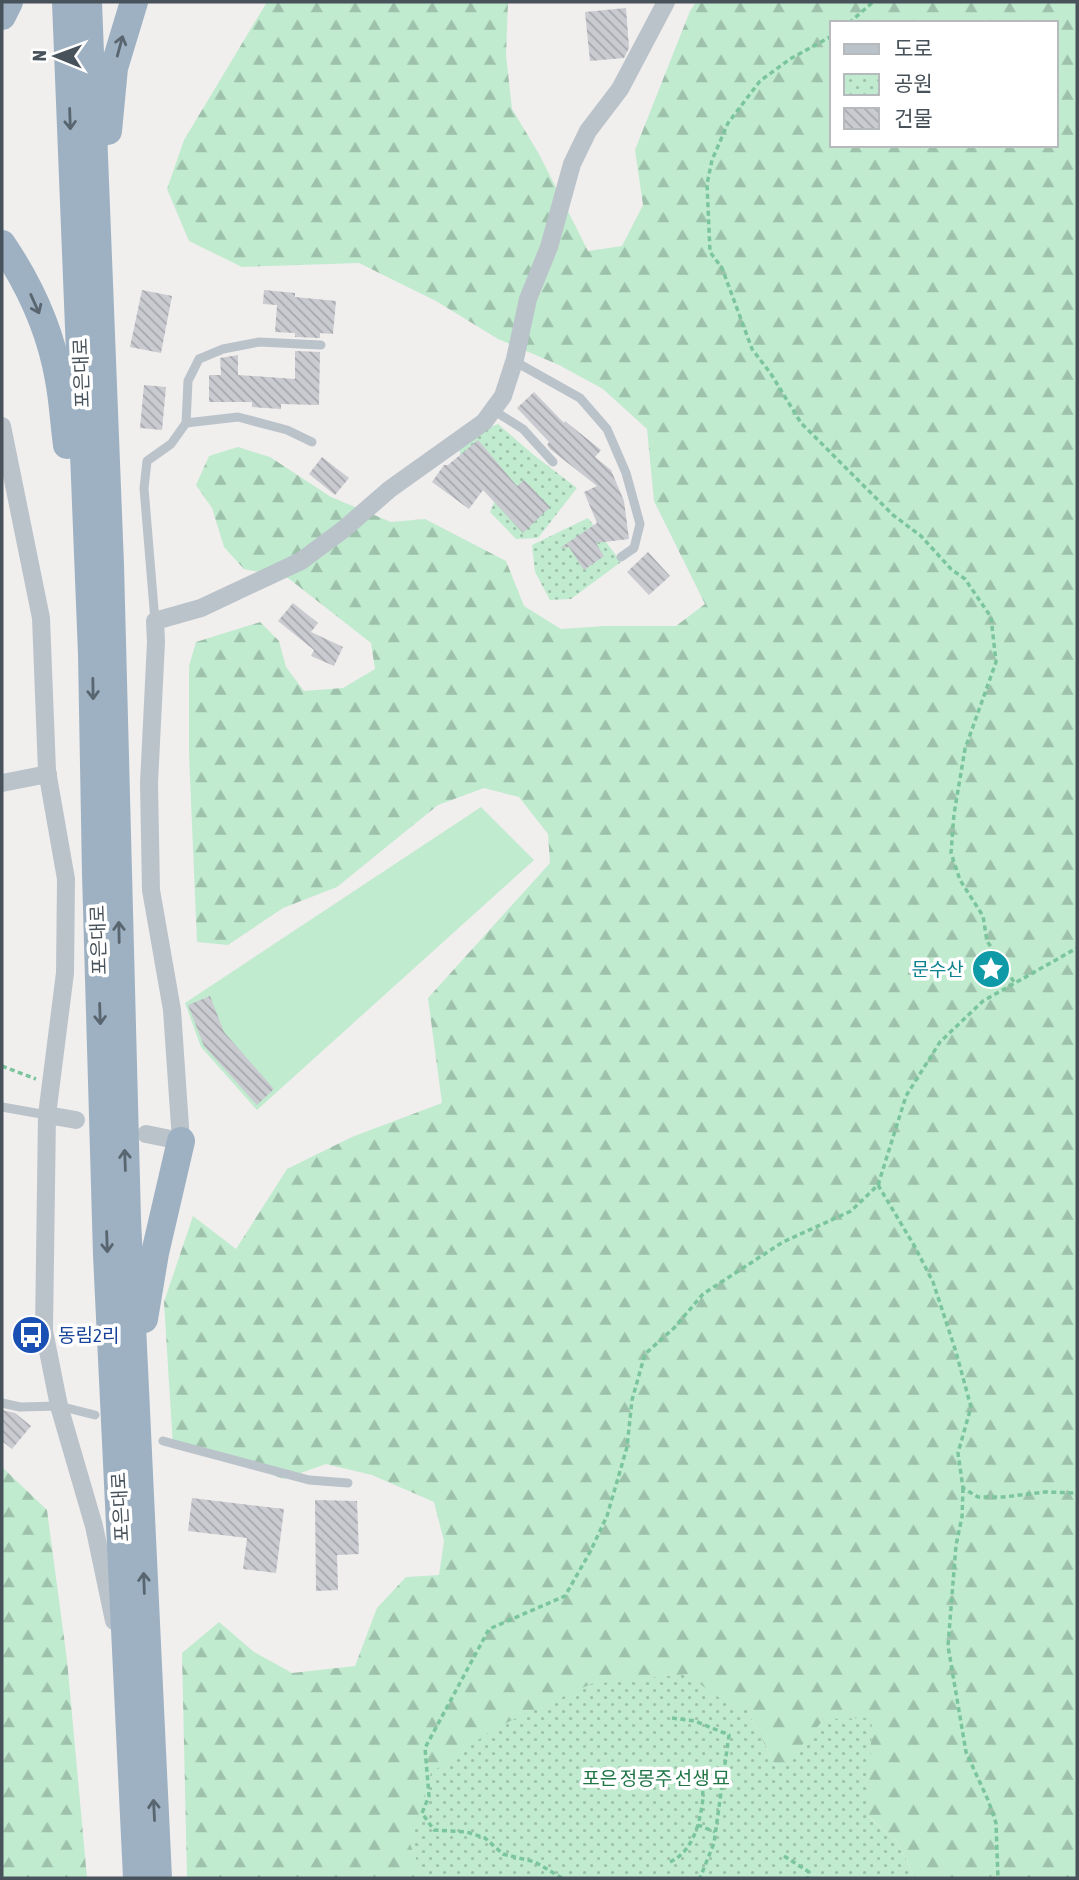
<svg xmlns="http://www.w3.org/2000/svg" width="1079" height="1880" font-family="'Asap Condensed','Noto Sans KR',sans-serif">
<style>
.grass{fill:#c0ebcf}
.forest{fill:url(#forest-firs);fill-rule:evenodd}
.park{fill:url(#park-dots)}
.building{fill:url(#building-back-hatch)}
.lines{fill:none;stroke-linecap:round;stroke-linejoin:round}
.path{stroke:#7bc59d;stroke-width:3.5;stroke-dasharray:5 3.5;stroke-linecap:butt}
.service{stroke:#bbc3ca;stroke-width:9}
.minor{stroke:#bbc3ca;stroke-width:18}
.trunk{stroke:#9db1c2;stroke-width:28}
.oneway{stroke:#59656f}
.labels{text-anchor:middle;stroke-width:7;stroke-linejoin:round;paint-order:stroke}
.street-label{font-size:19px;fill:#48525a;stroke:#fff}
.culture-label{font-size:19px;fill:#0d838f;stroke:#fff;text-anchor:end}
.transit-label{font-size:19px;fill:#164399;stroke:#fff;text-anchor:start}
.park-label{font-size:19px;fill:#1f7546;stroke:#fff}
</style>
<defs>
<pattern id="forest-firs" width="22" height="20" patternUnits="userSpaceOnUse" patternTransform="scale(1.75)"><rect width="22" height="20" fill="#c0ebcf"/><path d="M5 1l3.5 6h-7zM16 11l3.5 6h-7z" fill="#9ec1ab"/></pattern>
<pattern id="park-dots" width="8" height="8" patternUnits="userSpaceOnUse" patternTransform="scale(1.75)"><rect width="8" height="8" fill="#c0ebcf"/><path d="M2 2h.1M6 6h.1" fill="none" stroke="#9ec1ab" stroke-width="1.8" stroke-linecap="round"/></pattern>
<pattern id="building-back-hatch" width="6" height="6" patternUnits="userSpaceOnUse" patternTransform="scale(1.75)"><rect width="6" height="6" fill="#c9cbd0"/><path d="M-1 5l2 2M0 0l6 6M5-1l2 2" fill="none" stroke="#a5a7ac"/></pattern>
</defs>
<rect width="100%" height="100%" fill="#f1eeee"/>
<path class="grass" d="M481,807L534,860L257,1110L201,1047L185,1003Z"/>
<g class="forest">
<path d="M267,2H508L506,55L512,109L539,154L588,251L622,246L643,205L635,150L690,11L696,2H1077V1878H915L898,1843L862,1810L779,1773L749,1714L425,1878H187L182,1653L219,1622L254,1652L292,1673L355,1666L377,1608L406,1577L439,1575L444,1541L434,1502L372,1475L326,1464L284,1479L227,1459L173,1447L164,1302L193,1216L236,1249L287,1169L352,1137L442,1103L428,998L550,863L548,834L519,797L484,788L438,805L337,887L283,908L228,945L197,942L189,755V666L196,642L260,622L279,641L286,667L304,691L343,688L375,669L371,643L288,578L244,569L224,547L212,508L196,485L209,456L238,447L270,457L331,497L391,522L425,519L506,561L524,606L561,629L604,626H676L705,604L654,501L647,429L603,389L559,365L498,339L436,301L359,263L242,267L189,241L167,189L184,140ZM832,23H1056V145H832Z"/>
<path d="M2,1467L47,1510L67,1660L87,1878H2Z"/>
</g>
<g class="park">
<path d="M498,424L535,456L577,488L538,538L516,539L490,512L500,489L491,490L460,454L459,444L476,433Z"/>
<path d="M588,518L621,562L571,599L550,600L535,572L532,545Z"/>
<path d="M688,1674L714,1695L747,1710L779,1773L824,1719L872,1718L868,1816L898,1843L915,1878H424L410,1844L431,1773L495,1728L591,1684Z"/>
</g>
<g class="building">
<path d="M626,8L629,48L624,58L590,61L585,12Z"/>
<path d="M142,290L172,296L161,353L130,347Z"/>
<path d="M264,290L295,293V297L336,301L333,334L320,333V338L295,337V333L275,332L277,305L263,304Z"/>
<path d="M295,351L320,352L319,405L281,404V409L252,407V402H209V375H221L220,358L238,355V375L295,379Z"/>
<path d="M144,385L166,387L162,430L140,428Z"/>
<path d="M534,392L564,423L565,421L601,450L595,457L611,470L624,501L629,539L596,543L604,556L584,570L569,547L560,548L597,523L584,492L597,486L550,449L547,445L549,442L517,408Z"/>
<path d="M478,440L517,486L524,480L550,507L523,533L483,490L469,509L432,482L444,465H448Z"/>
<path d="M322,457L349,478L335,495L309,474Z"/>
<path d="M648,552L670,576L649,595L627,572Z"/>
<path d="M293,603L318,623L311,632L343,647L334,666L311,656L314,650L278,621Z"/>
<path d="M210,996L224,1032L274,1089L257,1105L204,1046L188,1005Z"/>
<path d="M2,1410L15,1413L31,1426L12,1449L2,1441Z"/>
<path d="M192,1498L284,1509L276,1573L243,1569L247,1538L188,1531Z"/>
<path d="M315,1500L357,1501L359,1554L337,1555L338,1590L316,1591Z"/>
</g>
<g class="lines">
<g class="path">
<path d="M849,23L873,2"/>
<path d="M832,36L790,59L760,81L728,123L712,160L707,184L710,252L722,268L752,349L771,374L801,423L893,515L921,536L951,569L965,579L991,617L996,662L965,749L954,814L951,853L960,880L983,916L987,941L1014,982"/>
<path d="M2,1066L36,1079"/>
<path d="M878,1185L915,1247L933,1282L956,1352L971,1407L958,1453L963,1488L978,1497H1004L1045,1492L1077,1493"/>
<path d="M963,1488L962,1517L956,1545L948,1646L966,1752L988,1800L996,1823L998,1878"/>
<path d="M672,1718L695,1721L729,1735L714,1843L700,1878"/>
<path d="M675,1785L697,1774C707,1791 702,1807 698,1825L715,1832"/>
<path d="M784,1856L809,1872L808,1878"/>
<path d="M670,1862C686,1854 692,1842 698,1825"/>
<path d="M562,1878L535,1862L503,1854L485,1838L467,1832L434,1830L422,1813L429,1796L425,1748L489,1629L565,1596L590,1552L607,1516L627,1447L632,1400L645,1354L674,1328L703,1294L783,1242L851,1211L878,1185L906,1096L940,1042L983,1001L1077,948"/>
</g>
<g class="service">
<path d="M514,361L580,398L607,429L626,473L640,524L634,548L621,557"/>
<path d="M493,410L523,429L553,462"/>
<path d="M186,423L238,417L287,430L312,442"/>
<path d="M155,621L144,488L147,461L171,444L186,423L188,381L199,359L223,349L259,342L321,345"/>
<path d="M2,1107L47,1115"/>
<path d="M2,1403L20,1407L59,1406L95,1415"/>
<path d="M163,1441L309,1480L348,1483"/>
</g>
<g class="minor">
<path d="M2,426L41,618L47,771L66,879L65,973L47,1115L44,1331L59,1406L94,1526L114,1621"/>
<path d="M2,783L48,774"/>
<path d="M47,1115L76,1120"/>
<path d="M146,1134L181,1141L172,1010L151,890L149,783L156,642L155,621L201,608L301,561L344,529L390,489L484,422L503,396L515,359L528,299L549,247L572,164L588,131L620,89L666,2"/>
</g>
<g class="trunk">
<path d="M66,2L92,654L96,874L107,1255L137,1878"/>
<path d="M88,2L110,565L127,1219L158,1878"/>
<path d="M2,16L9,2"/>
<path d="M108,131L114,68L134,2"/>
<path d="M2,244C29,284 51,332 59,380C63,401 64,423 67,445"/>
<path d="M144,1319L155,1253L181,1141"/>
</g>
</g>
<defs><path id="oneway-shaft" d="M-6 0H5M1.5-3L5.5 0L1.5 3" fill="none" stroke-width="1.6" stroke-linecap="round" stroke-linejoin="round" transform="scale(1.75)"/></defs>
<g class="oneway">
<use href="#oneway-shaft" transform="translate(120 46) rotate(-75)"/>
<use href="#oneway-shaft" transform="translate(70 119) rotate(88)"/>
<use href="#oneway-shaft" transform="translate(35 304) rotate(66)"/>
<use href="#oneway-shaft" transform="translate(93 689) rotate(89)"/>
<use href="#oneway-shaft" transform="translate(119 932) rotate(-91)"/>
<use href="#oneway-shaft" transform="translate(100 1014) rotate(88)"/>
<use href="#oneway-shaft" transform="translate(125 1160) rotate(-92)"/>
<use href="#oneway-shaft" transform="translate(107 1242) rotate(88)"/>
<use href="#oneway-shaft" transform="translate(144 1583) rotate(-92)"/>
<use href="#oneway-shaft" transform="translate(154 1810) rotate(-93)"/>
</g>
<defs>
<symbol id="sight-disc" viewBox="-11 -11 22 22"><circle r="9.5" fill="#0f9aa8" stroke="#fff"/><path d="M0-6L1.8-2.2L6-1.7L2.9 1.2L3.7 5.4L0 3.3L-3.7 5.4L-2.9 1.2L-6-1.7L-1.8-2.2Z" fill="#fff"/></symbol>
<symbol id="bus-disc" viewBox="-11 -11 22 22"><circle r="9.5" fill="#1a4fb4" stroke="#fff"/><path d="M-5-6H5V4H4V6H2V4H-2V6H-4V4H-5ZM-3.5-4V0h7V-4ZM-3.5 1.2v1.5H-2V1.2ZM2 1.2v1.5H3.5V1.2Z" fill="#fff"/></symbol>
</defs>
<g fill-rule="evenodd">
<use href="#sight-disc" x="969" y="947" width="44" height="44"/>
<use href="#bus-disc" x="9" y="1313" width="44" height="44"/>
</g>
<g class="labels">
<g class="street-label">
<text transform="translate(81 373) rotate(-92)" y="7">포은대로</text>
<text transform="translate(98 940) rotate(-92)" y="7">포은대로</text>
<text transform="translate(120 1507) rotate(-93)" y="7">포은대로</text>
</g>
<g class="culture-label">
<text x="964" y="976">문수산</text>
</g>
<g class="transit-label">
<text x="58" y="1342">동림2리</text>
</g>
<g class="park-label">
<text x="656" y="1785">포은 정몽주 선생 묘</text>
</g>
</g>
<rect width="1079" height="1880" fill="none" stroke="#48525a" stroke-width="7"/>
<rect x="830" y="21" width="228" height="126" fill="#ffffff" stroke="#b6babd" stroke-width="2"/>
<rect x="844" y="44" width="35" height="10" fill="#bbc3ca" stroke="#b6babd" stroke-width="2"/>
<text x="894" y="56" font-size="21" fill="#48525a">도로</text>
<rect x="844" y="74" width="35" height="21" fill="url(#park-dots)" stroke="#b6babd" stroke-width="2"/>
<text x="894" y="91" font-size="21" fill="#48525a">공원</text>
<rect x="844" y="108" width="35" height="21" fill="url(#building-back-hatch)" stroke="#b6babd" stroke-width="2"/>
<text x="894" y="126" font-size="21" fill="#48525a">건물</text>
<g transform="translate(56 56) rotate(271)" stroke="#ffffff" stroke-width="5" paint-order="stroke">
<path d="M0-5L12 26L0 18L-12 26Z" fill="#48525a"/>
<text y="-10" font-size="19" font-weight="bold" text-anchor="middle" fill="#48525a">N</text>
</g>
</svg>
